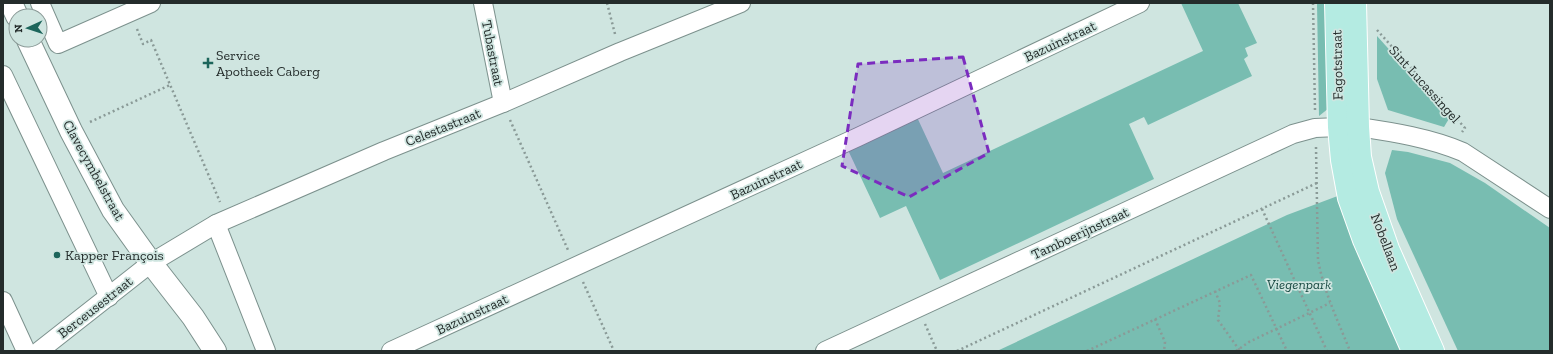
<svg xmlns="http://www.w3.org/2000/svg" width="1553" height="354" font-family="'Zilla Slab',serif">
<style>
.green{fill:#78bdb1}
.lines{fill:none;stroke-linecap:round;stroke-linejoin:round}
.street-casing{stroke:#7c918d;stroke-width:20}
.secondary-casing{stroke:#7c918d;stroke-width:24}
.primary-casing{stroke:#fff;stroke-width:24}
.path{stroke:#8a9a97;stroke-width:2.5;stroke-dasharray:2 3;stroke-linecap:butt}
.street{stroke:#fff;stroke-width:18}
.secondary{stroke:#fff;stroke-width:22}
.primary{stroke:#b4ebe2;stroke-width:22}
.marked{fill:#7b2cbf;fill-opacity:0.2;stroke:#7b2cbf;stroke-width:3;stroke-dasharray:8 5;stroke-linejoin:round}
.poi-dot{fill:#1c655b;stroke:#cfe5e0;stroke-width:1.5}
.labels{text-anchor:middle;stroke-width:3.5;stroke-linejoin:round;paint-order:stroke}
.street-label{font-size:14px;fill:#242c2b;stroke:#cfe5e0}
.poi-label{font-size:14px;fill:#242c2b;stroke:#cfe5e0;text-anchor:start}
.park-label{font-size:14px;font-style:italic;fill:#184942;stroke:#cfe5e0}
</style>
<rect width="100%" height="100%" fill="#cfe5e0"/>
<g class="green">
<path d="M1181,3H1238L1257,43L1245,48L1248,56L1244,59L1252,76L1148,125L1144,117L1129,124L1154,179L940,280L906,206L880,218L847,148L916,115L943,173L1203,51Z"/>
<path d="M1317,3H1330L1329,108L1319,116Z"/>
<path d="M1377,36L1450,117L1444,127L1388,110L1377,79Z"/>
<path d="M1392,150L1408,152L1450,163L1485,183L1550,228V351H1458L1397,219L1385,173Z"/>
<path d="M1343,194L1406,351H997L1287,215Z"/>
</g>
<g class="lines">
<defs>
<g id="street">
<path d="M40,3L58,44L151,3"/>
<path d="M483,3L503,103"/>
<path d="M3,75L109,297"/>
<path d="M1358,127C1393,132 1430,138 1463,152L1550,209"/>
<path d="M216,224L266,351"/>
<path d="M3,301L26,351"/>
<path d="M39,351L151,263L216,224L384,151L503,103L620,52L741,3"/>
<path d="M391,351L858,137L1140,3"/>
<path d="M825,351L1293,134L1315,128L1339,127"/>
</g>
<g id="secondary">
<path d="M11,3L17,16"/>
<path d="M28,40L71,131L113,210L151,263L193,317L215,351"/>
</g>
<g id="primary">
<path d="M1336,3L1339,127L1342,160L1349,198L1364,240L1413,351"/>
<path d="M1355,3L1358,127L1360,157L1368,192L1388,249L1433,351"/>
</g>
</defs>
<use href="#street" class="street-casing"/>
<use href="#secondary" class="secondary-casing"/>
<use href="#primary" class="primary-casing"/>
<g class="path">
<path d="M607,3L615,34"/>
<path d="M1313,3L1315,110"/>
<path d="M137,29L143,44L151,40L220,202"/>
<path d="M1377,30L1465,128L1462,132"/>
<path d="M510,120L568,250"/>
<path d="M90,122L170,85"/>
<path d="M1316,147L1318,260C1324,292 1338,321 1350,351"/>
<path d="M1262,209L1327,351"/>
<path d="M583,282L614,351"/>
<path d="M1215,291L1220,303L1218,320L1240,351"/>
<path d="M1155,319L1165,342L1164,351"/>
<path d="M925,324L937,351"/>
<path d="M957,351L1317,183"/>
<path d="M1087,351L1251,275L1287,351"/>
<path d="M1236,351L1249,342L1330,303"/>
</g>
<use href="#street" class="street"/>
<use href="#secondary" class="secondary"/>
<use href="#primary" class="primary"/>
</g>
<path class="marked" d="M963,57L989,153L909,197L842,166L858,64Z"/>
<g class="poi-dot">
<path d="M206 57h4v4h4v4h-4v4h-4v-4h-4v-4h4z"/>
<circle cx="57" cy="255" r="4"/>
</g>
<g class="labels">
<g class="street-label">
<text transform="translate(1060 41) rotate(-25)" y="5">Bazuinstraat</text>
<text transform="translate(493 53) rotate(79)" y="5">Tubastraat</text>
<text transform="translate(1337 65) rotate(-91)" y="5">Fagotstraat</text>
<text transform="translate(1425 84) rotate(48)" y="5">Sint Lucassingel</text>
<text transform="translate(443 127) rotate(-22)" y="5">Celestastraat</text>
<text transform="translate(94 170) rotate(61)" y="5">Clavecymbelstraat</text>
<text transform="translate(766 179) rotate(-25)" y="5">Bazuinstraat</text>
<text transform="translate(1080 233) rotate(-25)" y="5">Tamboerijnstraat</text>
<text transform="translate(1386 242) rotate(69)" y="5">Nobellaan</text>
<text transform="translate(95 307) rotate(-38)" y="5">Berceusestraat</text>
<text transform="translate(472 314) rotate(-25)" y="5">Bazuinstraat</text>
</g>
<g class="poi-label">
<text x="216" y="60">Service<tspan x="216" dy="16">Apotheek Caberg</tspan></text>
<text x="65" y="260">Kapper François</text>
</g>
<g class="park-label">
<text x="1299" y="289">Viegenpark</text>
</g>
</g>
<rect width="1553" height="354" fill="none" stroke="#242c2b" stroke-width="8"/>
<g transform="translate(28 28) rotate(267)"><circle r="19" fill="#cfe5e0" stroke="#8b9b98"/>
<path d="M0-3L7 15L0 10L-7 15Z" fill="#1c655b"/>
<text y="-6" font-size="11" font-weight="bold" text-anchor="middle" fill="#242c2b">N</text>
</g>
</svg>
